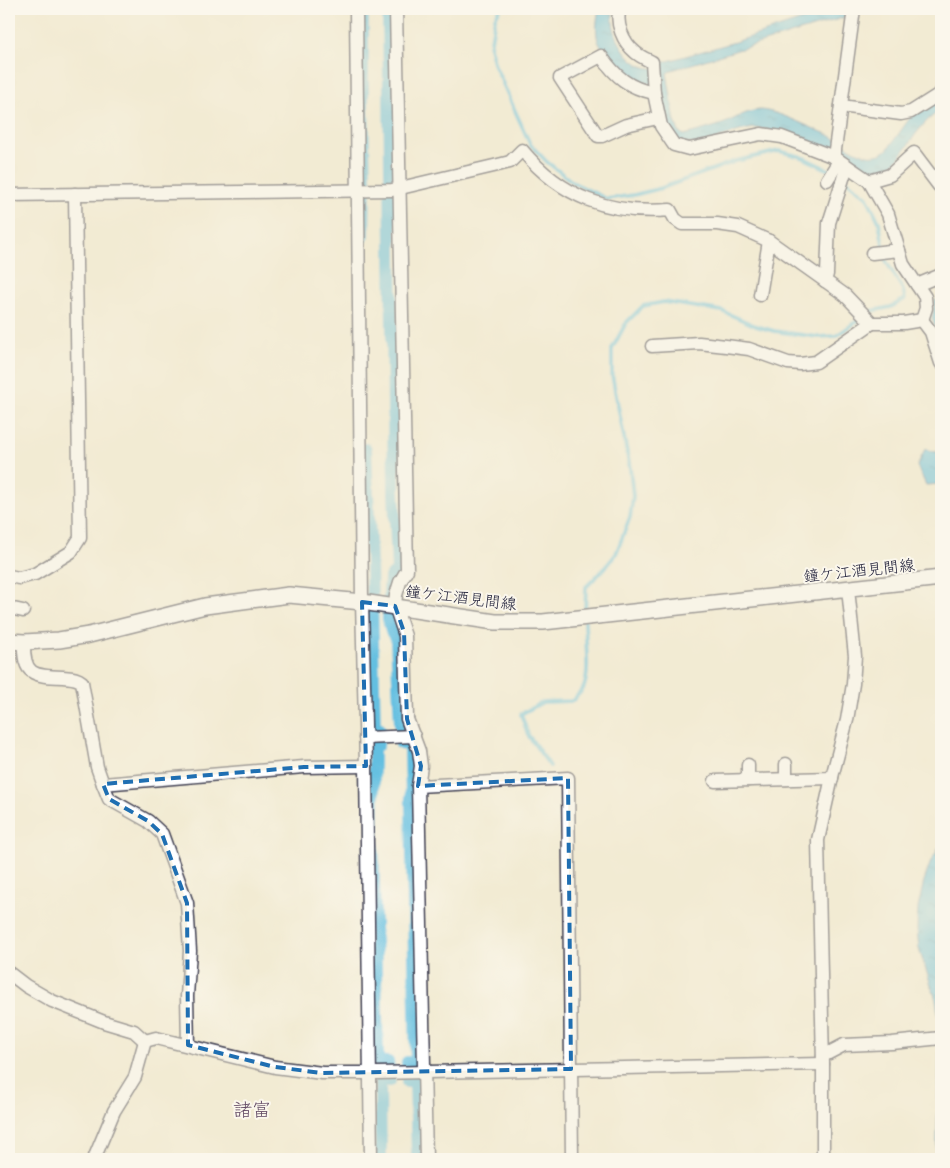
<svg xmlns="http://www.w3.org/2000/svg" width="950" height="1168" font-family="Mynerve,'Klee One',sans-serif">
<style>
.water{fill:url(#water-ripples);stroke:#42708e}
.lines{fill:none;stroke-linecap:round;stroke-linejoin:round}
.stream{stroke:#63bfe1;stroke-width:4}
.canal{stroke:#63bfe1;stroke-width:12}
.minor-casing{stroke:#414052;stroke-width:15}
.major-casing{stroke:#414052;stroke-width:18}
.minor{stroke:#fff;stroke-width:12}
.major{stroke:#fff;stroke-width:15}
.marked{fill:none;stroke:#1f6fb2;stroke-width:4;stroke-dasharray:10 6;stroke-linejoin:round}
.labels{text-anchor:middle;stroke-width:4;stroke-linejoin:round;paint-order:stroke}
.street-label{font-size:16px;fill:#22223b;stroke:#fbf7ec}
.quarter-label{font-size:19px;fill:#604762;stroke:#fbf7ec}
</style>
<defs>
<pattern id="water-ripples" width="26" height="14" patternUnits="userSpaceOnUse" patternTransform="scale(1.25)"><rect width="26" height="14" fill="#63bfe1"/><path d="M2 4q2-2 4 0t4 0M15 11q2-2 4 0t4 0" fill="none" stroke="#519bb8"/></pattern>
</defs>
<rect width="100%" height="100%" fill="#fbf7ec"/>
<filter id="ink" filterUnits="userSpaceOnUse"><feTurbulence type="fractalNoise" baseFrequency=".02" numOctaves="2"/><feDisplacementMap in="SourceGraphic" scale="10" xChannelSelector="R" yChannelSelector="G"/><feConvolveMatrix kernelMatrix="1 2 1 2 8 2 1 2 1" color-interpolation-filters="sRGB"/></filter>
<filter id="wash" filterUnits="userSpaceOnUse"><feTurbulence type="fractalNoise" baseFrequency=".0096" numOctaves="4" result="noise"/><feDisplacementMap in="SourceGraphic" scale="20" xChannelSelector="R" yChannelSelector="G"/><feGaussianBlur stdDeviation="1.12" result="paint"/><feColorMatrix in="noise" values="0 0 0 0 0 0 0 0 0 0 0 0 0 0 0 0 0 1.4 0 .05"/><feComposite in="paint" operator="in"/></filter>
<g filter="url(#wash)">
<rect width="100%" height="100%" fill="#f2ebd3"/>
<g class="water">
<path d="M599,9H614C608,29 625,61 645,67C648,68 653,68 657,69L664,62L735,42L836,9H872L672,70L667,73L675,121L679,132L684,135C698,131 712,128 725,123C739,117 752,107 768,111C786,115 804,125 822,132C842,139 865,167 887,150L912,115L941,95V110C933,115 925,122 919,130C907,144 897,169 877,172C868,174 857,165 850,161C832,150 812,145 793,139C784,136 774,131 764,129C735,123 705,155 676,140C664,134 661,100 659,87C636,80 617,72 604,51C602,48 599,44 598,41C595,31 597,18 599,9Z"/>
<path d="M941,299V331L936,330L932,318L935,300Z"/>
<path d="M925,449L941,453V484L926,485L917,466Z"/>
<path d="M941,844V894C936,915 935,936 941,956V1159H936L940,1029L936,1000L919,949L917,929L918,908L924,881L931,861Z"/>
</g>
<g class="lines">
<g class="stream">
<path d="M500,9L495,18L490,47L495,66L530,144L547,162L574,183L607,199L634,195L662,188L736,161L779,151L802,157L831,171"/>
<path d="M585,614L586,587L604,569L616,554L630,517L633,496L630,468L612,375V349L626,323L643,306L664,302L722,311L756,326L774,331L818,337L836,336L872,311L891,307L905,299L903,290L886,261L879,222L867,197L846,180"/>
<path d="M550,766L528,735L521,714L543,702L572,701C576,697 580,693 583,689C591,674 585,639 585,621"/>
</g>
<g class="canal">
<path d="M363,9V107L365,182L364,236"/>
<path d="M388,9L394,493L397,571L390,577L388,619L391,631L396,639L401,744L410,746L416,1063L407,1062V1082L415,1081L417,1159"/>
<path d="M366,449L371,561L375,728L380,729L378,745L374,746L373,840L378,1062H388L390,1081H380L381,1159"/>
</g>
</g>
</g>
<g filter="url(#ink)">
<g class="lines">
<defs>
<g id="minor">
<path d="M356,9L362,602L366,766L371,1159"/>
<path d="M396,9L407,570L400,582L396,595L395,606L405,636L407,719L419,751L421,766L418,786L426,1159"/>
<path d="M620,9C615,23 623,42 635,52C639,56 646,59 652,62L654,93L661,126L674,145L689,149L761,134L782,137L834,157L869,181L888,214L903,264L925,297L926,308L922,320"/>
<path d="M654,93C629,88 616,77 601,56L560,78L598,136H602L626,125L658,118"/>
<path d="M841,106L901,114L911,112L941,93"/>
<path d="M834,157L854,9"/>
<path d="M827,180L839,161"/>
<path d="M869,181L890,175L914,153L939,186H941"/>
<path d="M9,195L392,190L498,165L510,162L522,150C562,198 610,215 670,210L675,219L682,224H717L738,227L769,241L845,295L872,323H904L922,320"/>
<path d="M872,253L899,250"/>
<path d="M825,281L827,274L829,223L847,166"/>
<path d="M917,285L941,275"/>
<path d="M760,295L769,241"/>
<path d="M922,320L931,332L941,363"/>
<path d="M652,346L699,343L726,346L749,349L788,363L800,364L816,362L872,323"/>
<path d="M9,576L19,578L35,574L71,552L80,538L75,194"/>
<path d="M9,608L23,611"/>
<path d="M24,642C23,675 33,676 63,677C71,678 76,677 82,682L97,767L103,784"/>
<path d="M365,738L414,736"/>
<path d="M786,764V779"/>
<path d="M748,765V780"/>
<path d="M715,781L832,778"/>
<path d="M418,786L568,778L572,1159"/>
<path d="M9,973L26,986L52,1001L104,1022L134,1031L145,1041"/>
<path d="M145,1041L156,1038L275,1067L322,1073H377L823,1064"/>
<path d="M188,1045L187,996L190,951L187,903L162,834L148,821L109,799L103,784L304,767L366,766"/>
<path d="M823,1056L844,1045L892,1043L941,1038"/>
<path d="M94,1159L114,1111L135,1077L145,1041"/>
<path d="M823,1159V1064L818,840L833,773L847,720L853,684L855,656L848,589"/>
</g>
<path id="major" d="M9,641L24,642L59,640L89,635L205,606L289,595L362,602L495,622H543L941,578"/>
</defs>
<use href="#minor" class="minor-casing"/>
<use href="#major" class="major-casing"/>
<use href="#minor" class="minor"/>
<use href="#major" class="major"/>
</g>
</g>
<path d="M0 0H950V1168H0ZM362,602L395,606L404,632L407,719L421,766L418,786L568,778L571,1069L322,1073L275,1067L188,1045L187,903L162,834L148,821L109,799L103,784L304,767L366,766Z" fill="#f2ebd3" fill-opacity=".55" fill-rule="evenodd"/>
<path class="marked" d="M362,602L395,606L404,632L407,719L421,766L418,786L568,778L571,1069L322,1073L275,1067L188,1045L187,903L162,834L148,821L109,799L103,784L304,767L366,766Z"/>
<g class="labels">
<g class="street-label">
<text transform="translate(859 570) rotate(-6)" y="6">鐘ケ江酒見間線</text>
<text transform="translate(461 597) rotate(7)" y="6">鐘ケ江酒見間線</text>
</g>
<g class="quarter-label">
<text x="252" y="1116">諸富</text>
</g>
</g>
<rect width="950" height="1168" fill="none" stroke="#fbf7ec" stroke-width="30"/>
</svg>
